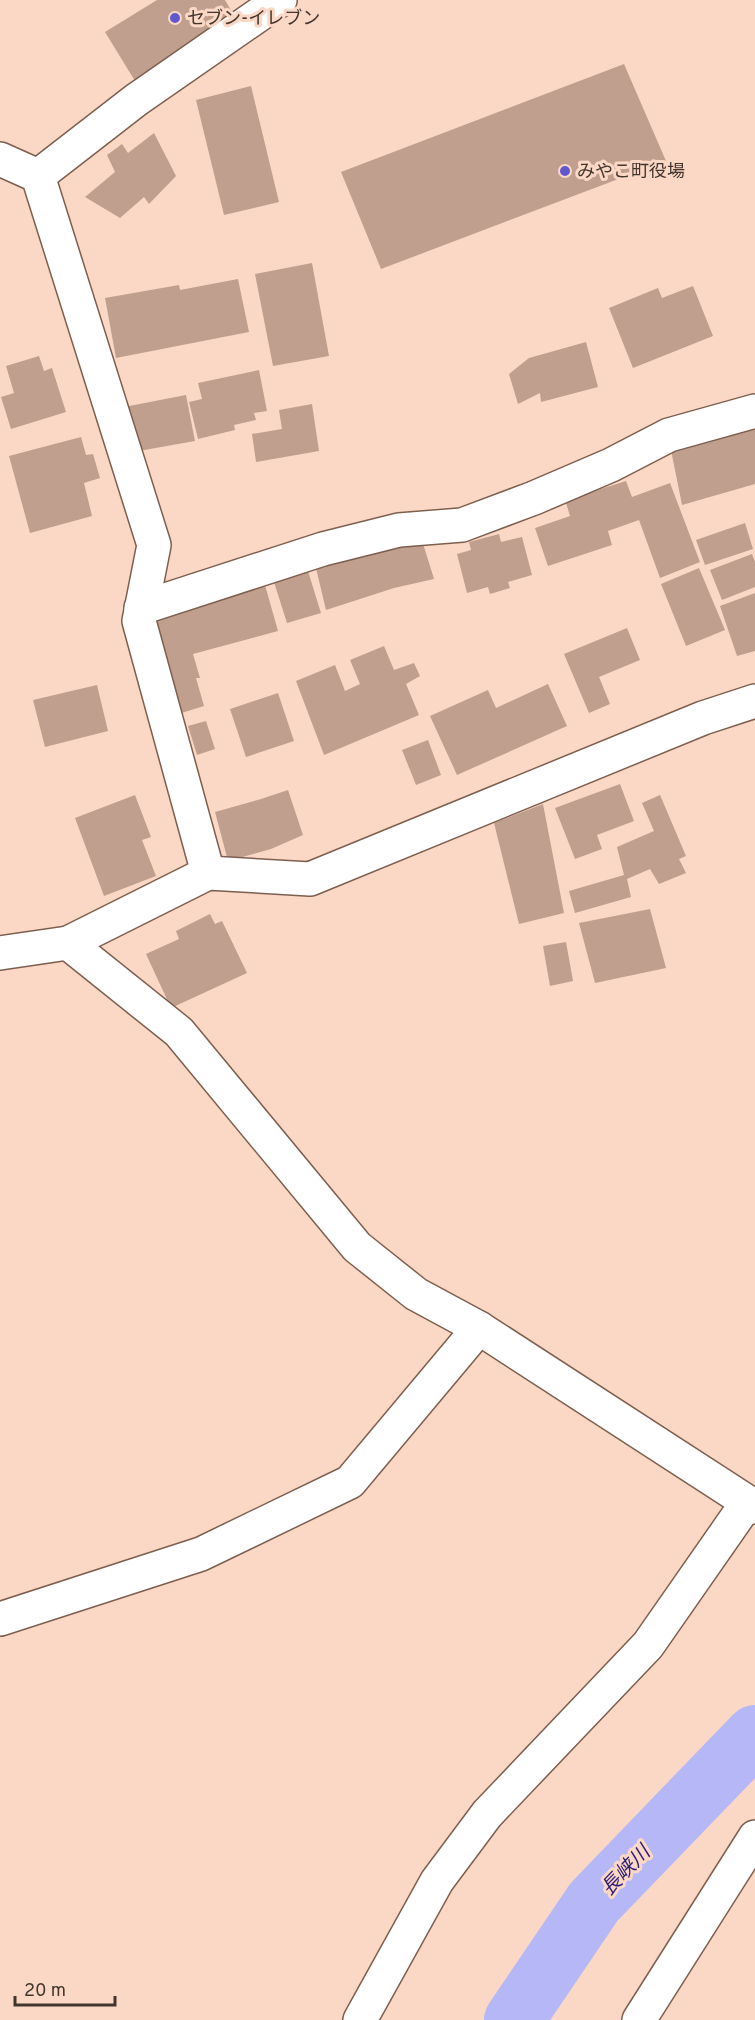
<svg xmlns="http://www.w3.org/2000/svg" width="755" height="2020" font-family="Overpass,'Noto Sans JP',sans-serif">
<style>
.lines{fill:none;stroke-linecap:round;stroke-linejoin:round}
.river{stroke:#b5b7f7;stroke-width:60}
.building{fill:#c09f8e}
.minor-casing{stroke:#7d5f50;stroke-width:36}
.minor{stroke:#fff;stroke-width:33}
.poi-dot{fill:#6257cf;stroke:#fad8c5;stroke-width:2}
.labels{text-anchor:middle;stroke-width:6;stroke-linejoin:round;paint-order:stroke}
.poi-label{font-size:18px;fill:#42352e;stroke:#fad8c5;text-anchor:start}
.water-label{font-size:20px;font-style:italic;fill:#2c1c75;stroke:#fad8c5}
</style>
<rect width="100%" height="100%" fill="#fad8c5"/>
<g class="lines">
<path class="river" d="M514,2020L594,1902L755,1735"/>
</g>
<g class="building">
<path d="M157,0H225L235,17L135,81L105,32Z"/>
<path d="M624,64L666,161L381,269L341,172Z"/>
<path d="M251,86L279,202L224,215L196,100Z"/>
<path d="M154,133L176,176L149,204L144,197L120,218L85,197L115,172L107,155L122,144L128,153Z"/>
<path d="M312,263L329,356L273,366L255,274Z"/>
<path d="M238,279L249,332L116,358L105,298L179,285L180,290Z"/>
<path d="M693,286L713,336L633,368L609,308L658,288L662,298Z"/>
<path d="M586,342L598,387L541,402L540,393L518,404L509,374L529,358Z"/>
<path d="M39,356L44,371L52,368L66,412L11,429L1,397L14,393L6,366Z"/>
<path d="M259,370L267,411L254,413L256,420L234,425L235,430L198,439L189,402L202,399L198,383Z"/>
<path d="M186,395L195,441L133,452L124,407Z"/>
<path d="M312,404L319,451L256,462L252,434L282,429L279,410Z"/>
<path d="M755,420V484L682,505L672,455V444Z"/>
<path d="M81,437L86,455L93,454L100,478L84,483L92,516L30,533L9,456Z"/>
<path d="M626,481L632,497L670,483L700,562L660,578L639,520L608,531L612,545L548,566L535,528L570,516L563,493L592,484L594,491Z"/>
<path d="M745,523L753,549L705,565L696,540Z"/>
<path d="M499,534L501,542L522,537L532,575L508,582L510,588L490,594L488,587L467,593L457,554L471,550L469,542Z"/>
<path d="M421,537L434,579L394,588L326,610L315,564Z"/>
<path d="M752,554L755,562V587L722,600L710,570Z"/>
<path d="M307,568L321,613L287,623L273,579Z"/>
<path d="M699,568L725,630L686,646L661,584Z"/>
<path d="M265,585L278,631L193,654L200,678H196L204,706L172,716L145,618Z"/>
<path d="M755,593V651L737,656L720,606Z"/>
<path d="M627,628L640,660L599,677L610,704L589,713L564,654Z"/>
<path d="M384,646L394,670L414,663L420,676L406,684L419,715L324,755L296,681L335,665L345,691L360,684L350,660Z"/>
<path d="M548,684L567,726L457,775L430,716L488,690L496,708Z"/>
<path d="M97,685L108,731L45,747L33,700Z"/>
<path d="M278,693L294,741L246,757L230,709Z"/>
<path d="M206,721L215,749L197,755L188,726Z"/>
<path d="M428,740L441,775L416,785L402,750Z"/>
<path d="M620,784L634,821L597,835L602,849L575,859L555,808Z"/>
<path d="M288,790L303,835L271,849L228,861L215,812L261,799Z"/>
<path d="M135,795L151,837L142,840L156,876L104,896L75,818Z"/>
<path d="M660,795L686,856L679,859L686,873L659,884L650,869L627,879L631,897L575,913L569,891L624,875L617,847L654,831L642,803Z"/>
<path d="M543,804L564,913L519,924L494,823Z"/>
<path d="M650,909L666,968L595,983L579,923Z"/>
<path d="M210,914L215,924L222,921L247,973L171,1008L146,954L179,939L176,931Z"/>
<path d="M566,942L573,981L550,986L543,946Z"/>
</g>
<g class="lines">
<defs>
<g id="minor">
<path d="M0,159L38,176L154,545L139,621L208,873"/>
<path d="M38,176L136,100L280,0"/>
<path d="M141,608L323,549L399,530L462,525L534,498L611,465L669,435L755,411"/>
<path d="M68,943L179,1032L357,1247L416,1294L479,1328L755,1507"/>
<path d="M0,953L68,943L208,873L310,879L703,718L755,701"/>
<path d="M0,1619L201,1554L350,1482L479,1328"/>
<path d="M360,2020L437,1881L487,1814L648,1645L747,1503"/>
<path d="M639,2020L755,1837"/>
</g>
</defs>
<use href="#minor" class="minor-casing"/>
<use href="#minor" class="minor"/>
</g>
<g class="poi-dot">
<circle cx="175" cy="18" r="6"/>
<circle cx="565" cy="171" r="6"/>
</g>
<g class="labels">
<g class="poi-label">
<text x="187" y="24">セブン-イレブン</text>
<text x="577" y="177">みやこ町役場</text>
</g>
<g class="water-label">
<text transform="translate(625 1870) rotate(-46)" y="7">長峡川</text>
</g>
</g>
<path d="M15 1996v9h100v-9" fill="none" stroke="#42352e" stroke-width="3"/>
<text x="24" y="1996" font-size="18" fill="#42352e" stroke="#fad8c5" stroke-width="4.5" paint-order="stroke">20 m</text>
</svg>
